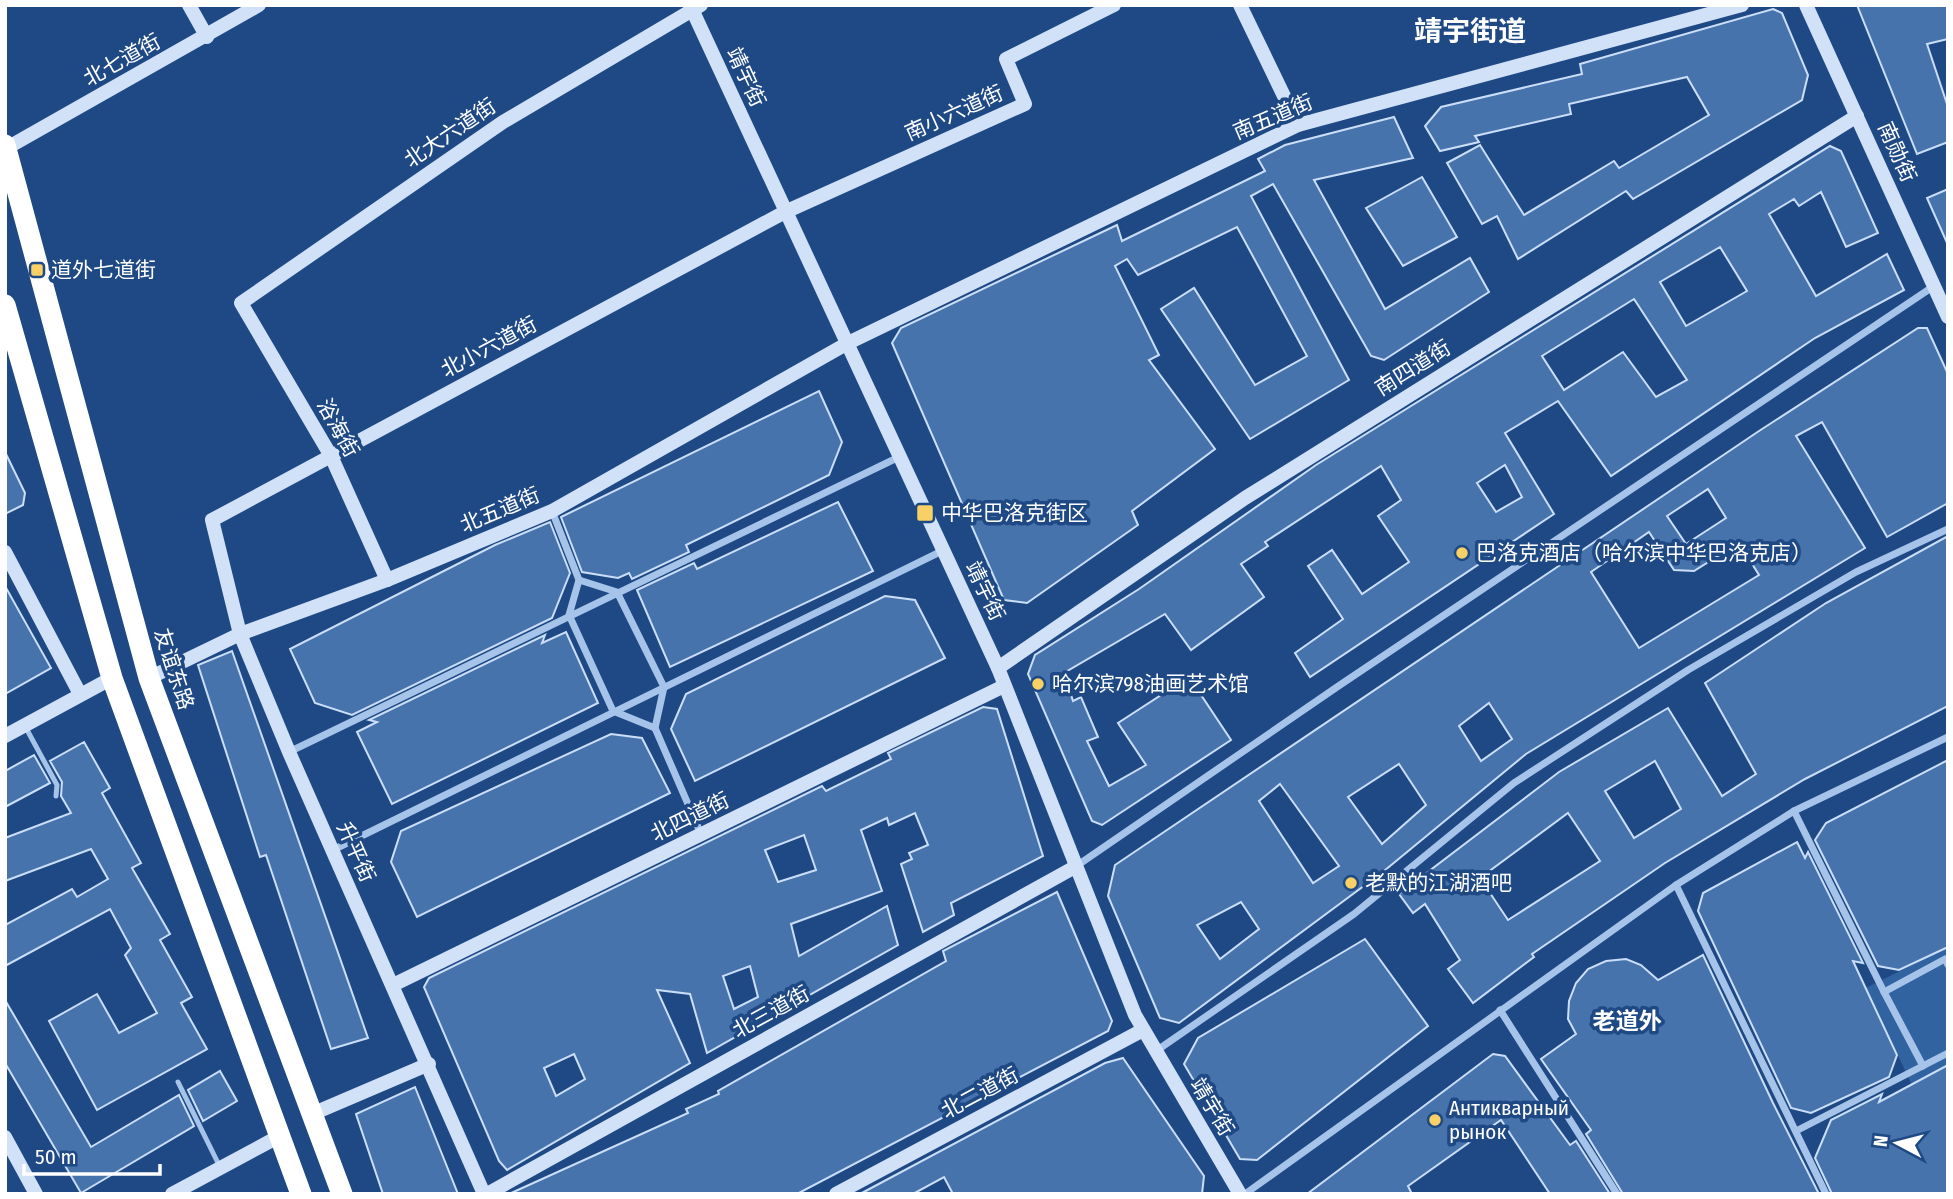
<svg xmlns="http://www.w3.org/2000/svg" width="1953" height="1199" font-family="'Fira Sans Condensed','Noto Sans SC',sans-serif">
<style>
.green{fill:#3263a1}
.building{fill:#4773ad;stroke:#cadef7;stroke-width:2;fill-rule:evenodd}
.lines{fill:none;stroke-linecap:round;stroke-linejoin:round}
.lane{stroke:#a6c3ea;stroke-width:5}
.street{stroke:#a6c3ea;stroke-width:7}
.secondary{stroke:#d1e1f7;stroke-width:14}
.highway{stroke:#fff;stroke-width:21}
.poi-dot{fill:#f8d065;stroke:#1e4984;stroke-width:2.5}
.labels{text-anchor:middle;stroke-width:7;stroke-linejoin:round;paint-order:stroke}
.street-label{font-size:21px;fill:#fff;stroke:#1e4984}
.poi-label{font-size:21px;fill:#fff;stroke:#1e4984;text-anchor:start}
.neighbourhood-label{font-size:23px;font-weight:bold;fill:#fff;stroke:#1e4984}
.district-label{font-size:28px;font-weight:bold;fill:#fff;stroke:#1e4984}
</style>
<rect width="100%" height="100%" fill="#1e4984"/>
<path class="green" d="M1948,947V1065L1912,1085L1866,988Z"/>
<g class="building">
<path d="M1857,5H1948V39L1927,44L1948,107V142L1917,154Z"/>
<path d="M1773,9L1782,13L1808,75L1802,100L1633,199L1626,191L1518,259L1497,216L1482,224L1447,163L1480,145L1524,215L1614,161L1619,168L1709,115L1687,77L1569,104L1571,114L1475,136L1479,142L1440,151L1425,126L1441,107L1582,74L1580,64Z"/>
<path d="M1394,117L1413,158L1314,180L1385,309L1470,258L1489,292L1384,360L1371,356L1273,184L1251,196L1349,380L1250,439L1161,309L1194,288L1255,385L1307,356L1237,227L1138,275L1127,259L1115,266L1159,355L1149,360L1215,449L1132,511L1138,525L1027,603L1004,600L892,343L901,328L1117,225L1122,241L1265,171L1258,159L1285,145Z"/>
<path d="M1830,146L1841,151L1878,233L1846,247L1821,192L1799,206L1794,199L1769,214L1816,296L1887,254L1904,290L1815,338L1611,476L1558,401L1505,433L1554,514L1310,677L1295,653L1343,619L1308,566L1332,550L1362,594L1409,562L1378,516L1401,500L1381,466L1265,542L1268,546L1241,564L1264,597L1191,650L1165,614L1064,673L1073,701L1081,697L1098,737L1087,741L1109,786L1146,765L1118,723L1189,677L1231,740L1102,825L1092,821L1028,674L1035,655L1139,589L1316,465ZM1720,247L1747,291L1686,326L1660,282ZM1634,299L1687,380L1656,397L1623,352L1564,390L1542,356ZM1505,465L1522,497L1496,512L1477,483Z"/>
<path d="M1422,177L1457,237L1403,266L1366,208Z"/>
<path d="M1948,189V245L1927,198Z"/>
<path d="M1918,328H1927L1948,374V503L1887,537L1822,422L1796,436L1865,548L1526,754L1384,871L1179,1023L1160,1018L1108,896L1115,865L1759,431ZM1708,489L1726,518L1686,544L1667,516ZM1649,532L1674,570L1694,571L1739,543L1759,575L1639,648L1591,572ZM1489,703L1512,739L1481,761L1459,726ZM1399,764L1426,805L1382,844L1348,797ZM1280,784L1339,866L1313,883L1259,801ZM1241,902L1259,929L1220,959L1197,925Z"/>
<path d="M819,391L842,442L829,475L686,545L689,552L632,579L629,573L618,578L582,572L561,517Z"/>
<path d="M5,452L25,493L23,505L5,514Z"/>
<path d="M838,502L873,571L670,667L637,590L694,563L697,569Z"/>
<path d="M550,522L570,573L552,618L352,715L315,703L290,649L495,545Z"/>
<path d="M1948,536V706L1805,779L1665,863L1532,954L1534,957L1473,1003L1448,969L1460,960L1425,904L1413,913L1399,894L1559,772L1668,708L1722,796L1756,774L1705,683L1826,603ZM1655,761L1681,809L1634,838L1605,791ZM1568,813L1600,861L1508,920L1480,878Z"/>
<path d="M5,586L51,668L5,694Z"/>
<path d="M885,596L915,600L945,658L695,781L671,729L686,694Z"/>
<path d="M566,632L598,703L392,804L357,732L377,722L369,720L545,635L542,643Z"/>
<path d="M232,651L368,1038L331,1049L266,855L260,857L198,665Z"/>
<path d="M983,707L997,709L1043,856L951,903L954,915L923,932L901,864L912,859L909,853L928,845L915,813L889,825L887,818L861,830L882,891L791,924L799,956L887,906L898,945L707,1053L690,994L657,990L690,1063L507,1170L499,1161L424,987L429,978L822,786L826,791L891,759L888,753ZM804,835L816,870L778,882L765,850ZM750,966L758,997L734,1009L723,976ZM574,1054L585,1079L556,1096L544,1068Z"/>
<path d="M611,734L642,738L670,793L417,917L391,862L401,831Z"/>
<path d="M84,742L110,788L102,793L141,863L132,868L170,934L160,940L192,997L181,1003L207,1049L97,1110L49,1021L97,994L119,1033L157,1013L125,955L131,948L110,909L5,966V925L72,889L77,897L108,879L91,849L5,881V838L71,813L61,796L62,782L50,761Z"/>
<path d="M34,755L50,783L5,807V771Z"/>
<path d="M1948,760V947L1899,970L1878,966L1815,840L1826,823Z"/>
<path d="M1797,842L1805,858L1808,852L1863,963L1853,961L1897,1055L1889,1077L1811,1113L1791,1108L1698,911L1703,893Z"/>
<path d="M1057,892L1112,1021L1108,1031L797,1194H509L688,1113L686,1109L719,1094L718,1091L946,961L943,951Z"/>
<path d="M1365,939L1428,1026L1257,1160L1240,1159L1184,1064L1198,1038Z"/>
<path d="M1703,955L1773,1103L1819,1194H1623L1586,1134L1591,1130L1541,1059L1576,1034L1568,1019L1569,1001L1576,983L1588,969L1606,961L1626,959L1641,965L1658,980Z"/>
<path d="M5,1000L91,1147L179,1095L194,1126L81,1193L5,1063Z"/>
<path d="M1493,1054L1505,1056L1570,1145L1576,1141L1610,1194H1550L1501,1120L1408,1186L1412,1194H1307Z"/>
<path d="M1123,1058L1204,1176L1202,1194H953L944,1177L913,1194H860L1105,1063Z"/>
<path d="M1948,1065V1194H1832L1815,1158L1831,1120L1882,1094L1879,1102Z"/>
<path d="M220,1071L237,1101L203,1121L188,1090Z"/>
<path d="M415,1087L458,1194H383L356,1114Z"/>
</g>
<g class="lines">
<g class="lane">
<path d="M26,728L57,785L56,796"/>
<path d="M178,1082L220,1167"/>
</g>
<g class="street">
<path d="M552,511L579,580L569,615L613,711L655,728L701,834"/>
<path d="M579,580L617,592L664,687L655,728"/>
<path d="M289,752L899,457"/>
<path d="M1794,811L1884,992"/>
<path d="M333,850L944,550"/>
<path d="M1075,867L1337,687L1934,286"/>
<path d="M1676,885L1826,1194"/>
<path d="M1500,1010L1617,1194"/>
<path d="M1156,1051L1354,914L1514,783L1688,670L1856,572L1948,529"/>
<path d="M1923,1066L1884,992L1945,959L1948,965"/>
<path d="M1796,1131L1948,1053"/>
<path d="M1245,1194L1676,885L1794,811L1948,737"/>
</g>
<g class="secondary">
<path d="M189,5L207,37"/>
<path d="M690,5L998,668L1135,1015L1240,1194"/>
<path d="M1240,5L1298,125"/>
<path d="M1806,5L1948,317"/>
<path d="M5,149L259,5"/>
<path d="M5,552L80,694"/>
<path d="M387,580L331,456L241,303L503,122L701,5"/>
<path d="M998,668L1245,498L1857,116"/>
<path d="M149,678L240,634L387,580L552,511L848,343L1298,125L1742,5"/>
<path d="M5,736L112,678"/>
<path d="M393,985L1004,686"/>
<path d="M312,1114L429,1064"/>
<path d="M5,1137L36,1194"/>
<path d="M172,1194L278,1137"/>
<path d="M484,1194L289,752L240,634L212,520L785,212L1025,104L1006,59L1114,5"/>
<path d="M487,1194L1075,867"/>
<path d="M836,1194L1143,1030"/>
</g>
<g class="highway">
<path d="M5,145L149,678L342,1194"/>
<path d="M5,305L112,678L301,1194"/>
</g>
</g>
<g class="poi-dot">
<rect x="30" y="263" width="14" height="14" rx="3.5"/>
<rect x="916" y="504" width="18" height="18" rx="3.5"/>
<circle cx="1462" cy="553" r="7"/>
<circle cx="1038" cy="684" r="7"/>
<circle cx="1351" cy="883" r="7"/>
<circle cx="1435" cy="1120" r="7"/>
</g>
<g class="labels">
<g class="street-label">
<text transform="translate(122 60) rotate(-29)" y="7">北七道街</text>
<text transform="translate(746 77) rotate(65)" y="7">靖宇街</text>
<text transform="translate(954 113) rotate(-24)" y="7">南小六道街</text>
<text transform="translate(1273 117) rotate(-23)" y="7">南五道街</text>
<text transform="translate(450 133) rotate(-34)" y="7">北大六道街</text>
<text transform="translate(1897 152) rotate(66)" y="7">南勋街</text>
<text transform="translate(489 347) rotate(-28)" y="7">北小六道街</text>
<text transform="translate(1413 368) rotate(-32)" y="7">南四道街</text>
<text transform="translate(338 428) rotate(61)" y="7">浴海街</text>
<text transform="translate(500 510) rotate(-23)" y="7">北五道街</text>
<text transform="translate(985 591) rotate(64)" y="7">靖宇街</text>
<text transform="translate(174 669) rotate(72)" y="7">友谊东路</text>
<text transform="translate(690 817) rotate(-26)" y="7">北四道街</text>
<text transform="translate(356 852) rotate(66)" y="7">升平街</text>
<text transform="translate(771 1012) rotate(-29)" y="7">北三道街</text>
<text transform="translate(980 1093) rotate(-28)" y="7">北二道街</text>
<text transform="translate(1212 1107) rotate(59)" y="7">靖宇街</text>
</g>
<g class="poi-label">
<text x="51" y="277">道外七道街</text>
<text x="941" y="520">中华巴洛克街区</text>
<text x="1476" y="560">巴洛克酒店（哈尔滨中华巴洛克店）</text>
<text x="1052" y="691">哈尔滨798油画艺术馆</text>
<text x="1365" y="890">老默的江湖酒吧</text>
<text x="1449" y="1115">Антикварный<tspan x="1449" dy="24">рынок</tspan></text>
</g>
<g class="neighbourhood-label">
<text x="1627" y="1029">老道外</text>
</g>
<g class="district-label">
<text x="1470" y="41">靖宇街道</text>
</g>
</g>
<rect width="1953" height="1199" fill="none" stroke="#ffffff" stroke-width="14"/>
<g transform="translate(1897 1143) rotate(277)" stroke="#1e4984" stroke-width="5" paint-order="stroke">
<path d="M0-5L12 26L0 18L-12 26Z" fill="#ffffff"/>
<text y="-10" font-size="19" font-weight="bold" text-anchor="middle" fill="#ffffff">N</text>
</g>
<path d="M24 1164v10h136v-10" fill="none" stroke="#ffffff" stroke-width="3.5"/>
<text x="35" y="1164" font-size="21" fill="#ffffff" stroke="#1e4984" stroke-width="5" paint-order="stroke">50 m</text>
</svg>
